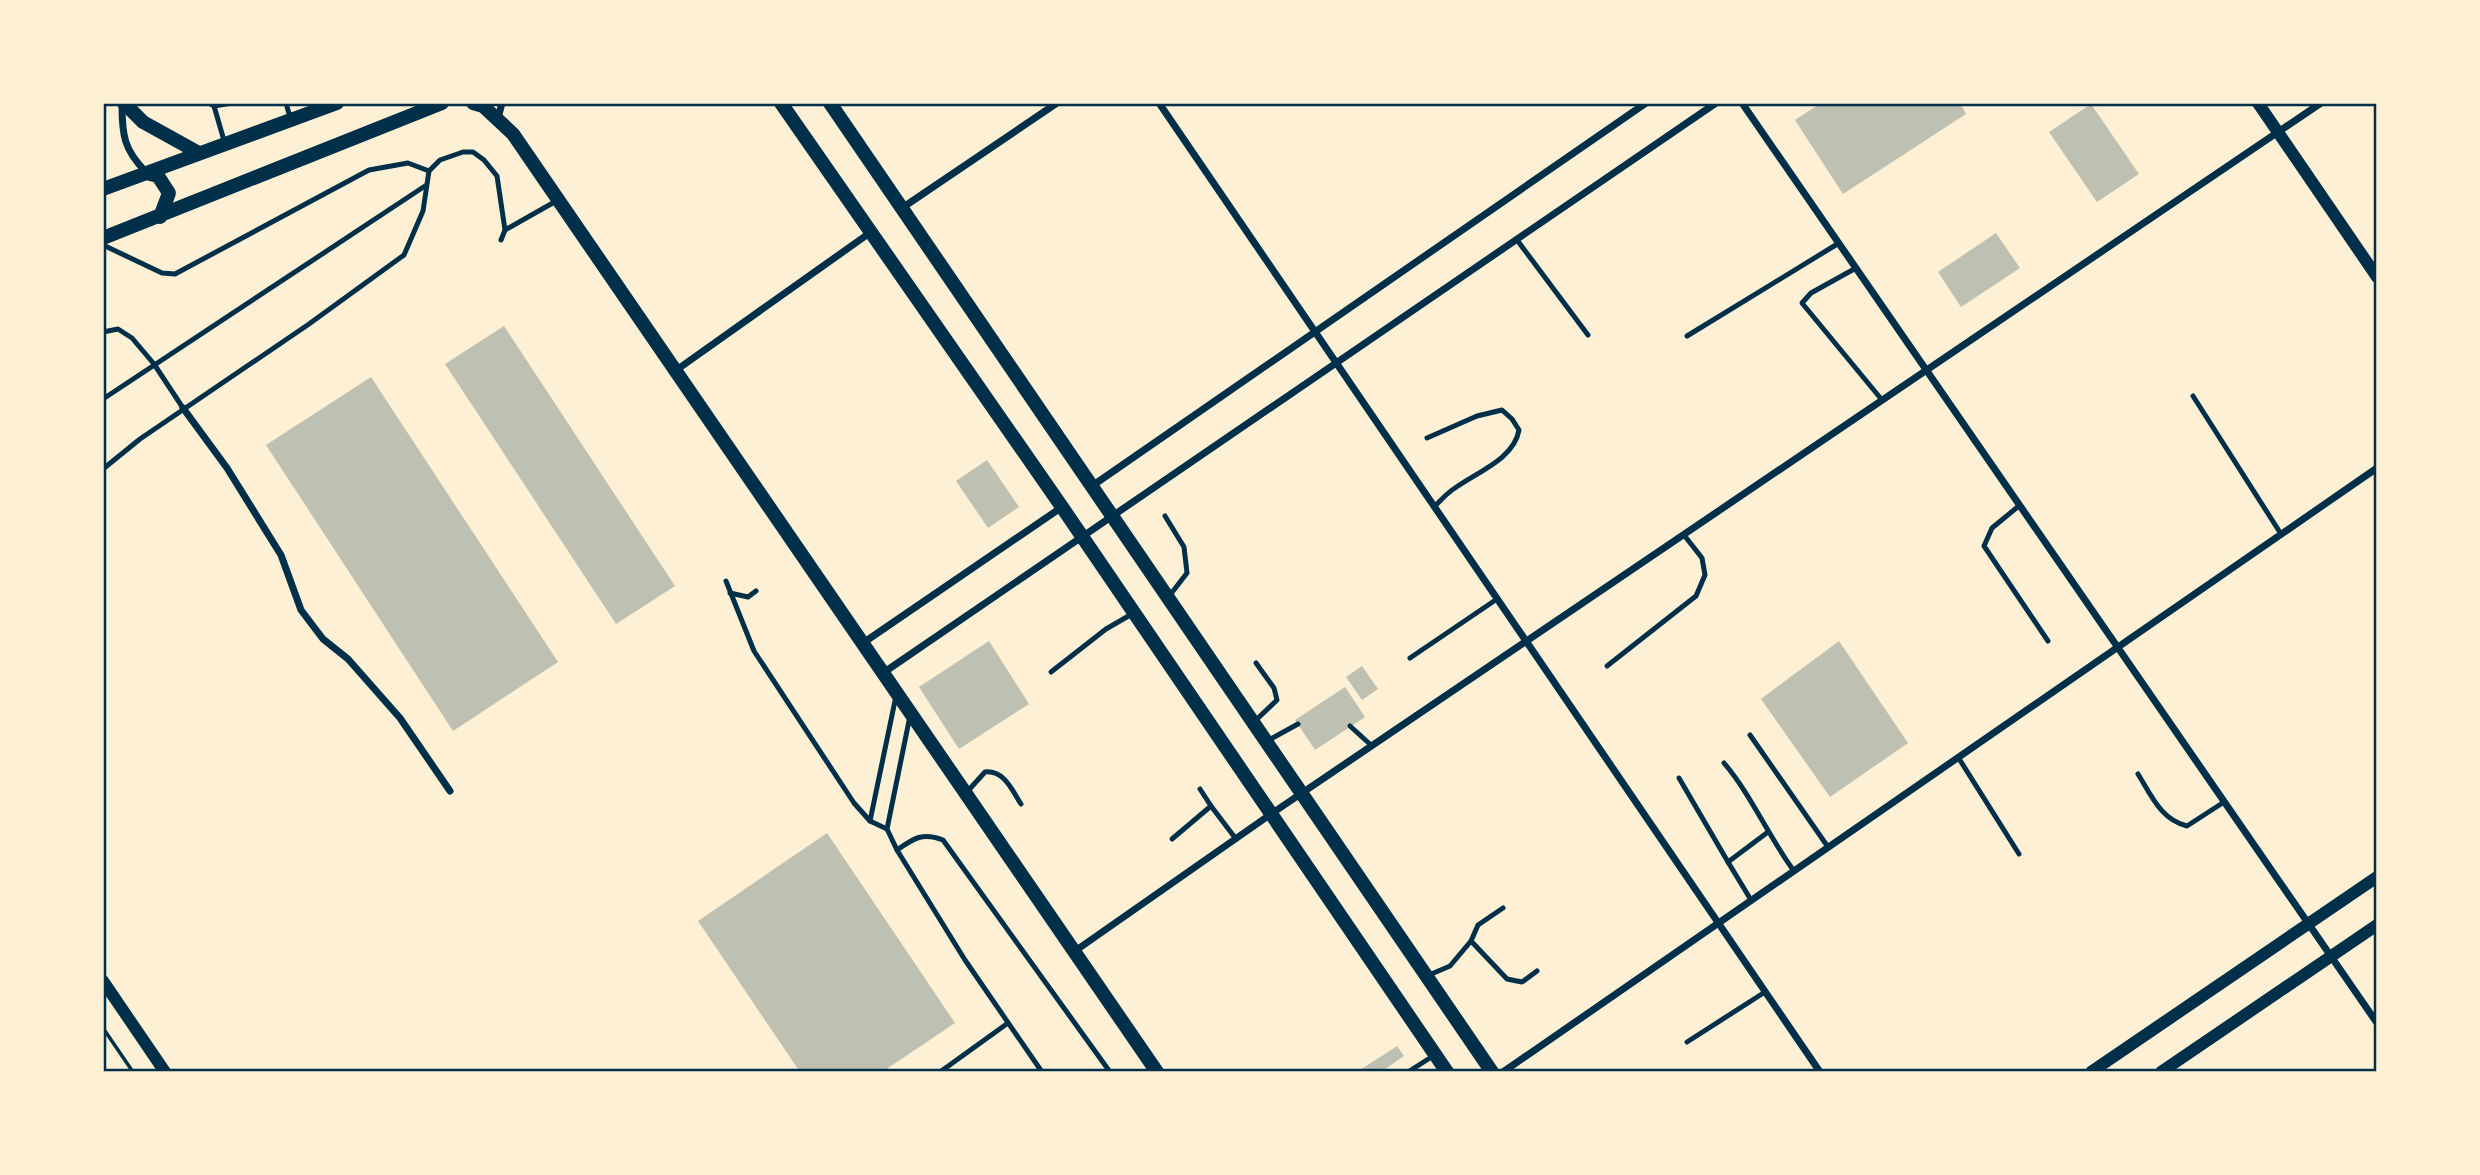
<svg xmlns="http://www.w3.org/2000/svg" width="2480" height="1175" font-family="Poppins,sans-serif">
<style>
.building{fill:#bec0b2}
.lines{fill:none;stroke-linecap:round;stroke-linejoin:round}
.path{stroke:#003049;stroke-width:3.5}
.service{stroke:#003049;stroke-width:5}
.minor{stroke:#003049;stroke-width:7}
.tertiary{stroke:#003049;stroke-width:12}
.secondary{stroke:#003049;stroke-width:14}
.neatline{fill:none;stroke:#003049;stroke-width:2.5}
</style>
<rect width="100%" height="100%" fill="#fdf0d5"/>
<g class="building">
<path d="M1821,103H1960L1966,114L1843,194L1795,120Z"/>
<path d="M2091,104L2139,174L2097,202L2049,132Z"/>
<path d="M1996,233L2020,268L1961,307L1938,272Z"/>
<path d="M504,326L675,586L616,624L445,364Z"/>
<path d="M371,377L558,662L453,731L266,445Z"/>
<path d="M987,460L1019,507L988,528L956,481Z"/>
<path d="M989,641L1029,704L959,749L919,687Z"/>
<path d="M1839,641L1908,743L1830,797L1761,699Z"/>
<path d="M1362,666L1378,689L1362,700L1346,677Z"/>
<path d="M1345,687L1365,717L1315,750L1295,720Z"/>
<path d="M827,833L955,1023L882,1072H800L698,921Z"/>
<path d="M1397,1046L1404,1056L1381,1072H1357Z"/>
</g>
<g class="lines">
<path class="path" d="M103,1028L133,1072"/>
<g class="service">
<path d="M209,103L214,106L225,144"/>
<path d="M286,103L290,117"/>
<path d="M214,106L232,103"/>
<path d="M501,240L505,230"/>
<path d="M1517,240L1588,335"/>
<path d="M103,245L162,273L175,274L369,170L408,163L429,171"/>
<path d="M1856,268L1811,293L1802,303L1882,400"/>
<path d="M103,332L118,329L132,338L154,364L183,408"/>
<path d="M1687,336L1839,243"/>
<path d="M2193,396L2281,534"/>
<path d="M103,399L425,186"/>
<path d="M1427,438L1477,416L1502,410L1512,419L1519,430C1514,459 1477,472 1455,488C1447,493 1441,500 1434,507"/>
<path d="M103,469L140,439L309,324L404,255L423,211L429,171L440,160L463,152H473L484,160L497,176L505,230L558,200"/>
<path d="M2020,505L1992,528L1984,546L2048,641"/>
<path d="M1165,516L1184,547L1187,573L1170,595"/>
<path d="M726,581L754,651L854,803L870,821L887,829"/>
<path d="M730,593L748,597L756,591"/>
<path d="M1410,658L1497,599"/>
<path d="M1607,666L1696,596L1705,575L1702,558L1684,535"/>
<path d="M1051,672L1106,629L1132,614"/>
<path d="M910,716L887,829L897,850L965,960L1042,1072"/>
<path d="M1254,722L1277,700L1274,688L1256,663"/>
<path d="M1350,726L1372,746"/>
<path d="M1750,735L1828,847"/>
<path d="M1267,741L1298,724"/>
<path d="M1958,757L2019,854"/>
<path d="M1724,763C1752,796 1768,836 1794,871"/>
<path d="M2138,774C2151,795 2161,820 2187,826L2224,802"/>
<path d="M1679,778L1728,862L1768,832"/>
<path d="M1200,789L1211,806"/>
<path d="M966,793L985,772C1004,770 1012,790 1021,804"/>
<path d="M870,821L896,696"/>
<path d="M1172,839L1211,806L1236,839"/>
<path d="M897,850C914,838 923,832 943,840L1110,1072"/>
<path d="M1728,862L1751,900"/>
<path d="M1471,941L1507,979L1522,982L1537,971"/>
<path d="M1429,975L1450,966L1471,941L1478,925L1503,908"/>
<path d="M1687,1042L1765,992"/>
<path d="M940,1072L1008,1023"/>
<path d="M1408,1072L1433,1056"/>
</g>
<g class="minor">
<path d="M1159,103L1820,1072"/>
<path d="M1742,103L2377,1023"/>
<path d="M122,105C122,135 124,150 146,172"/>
<path d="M498,118L502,103"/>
<path d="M902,208L1057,103"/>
<path d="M675,371L871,232"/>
<path d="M183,408L227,468L281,555L301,610L323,639L348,659L400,718L450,791"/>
<path d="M1092,486L1646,103"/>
<path d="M863,643L1062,507"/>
<path d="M883,673L1716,103"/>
<path d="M1075,951L1271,814L2321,103"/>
<path d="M1503,1072L2377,468"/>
</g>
<g class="tertiary">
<path d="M2258,103L2377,277"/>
<path d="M103,981L165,1072"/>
<path d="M2091,1072L2377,877"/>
<path d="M2161,1072L2377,925"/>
</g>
<g class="secondary">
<path d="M124,103L143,122L199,153"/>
<path d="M473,103L483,106L513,134L1157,1072"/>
<path d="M781,103L1062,507L1447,1072"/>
<path d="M830,103L1492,1072"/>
<path d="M146,173L158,176L169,193L160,217"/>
<path d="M103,189L337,103"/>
<path d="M103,238L442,103"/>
</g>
</g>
<rect width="2480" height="1175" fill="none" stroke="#fdf0d5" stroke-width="210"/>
<rect x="105" y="105" width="2270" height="965" class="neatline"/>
</svg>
